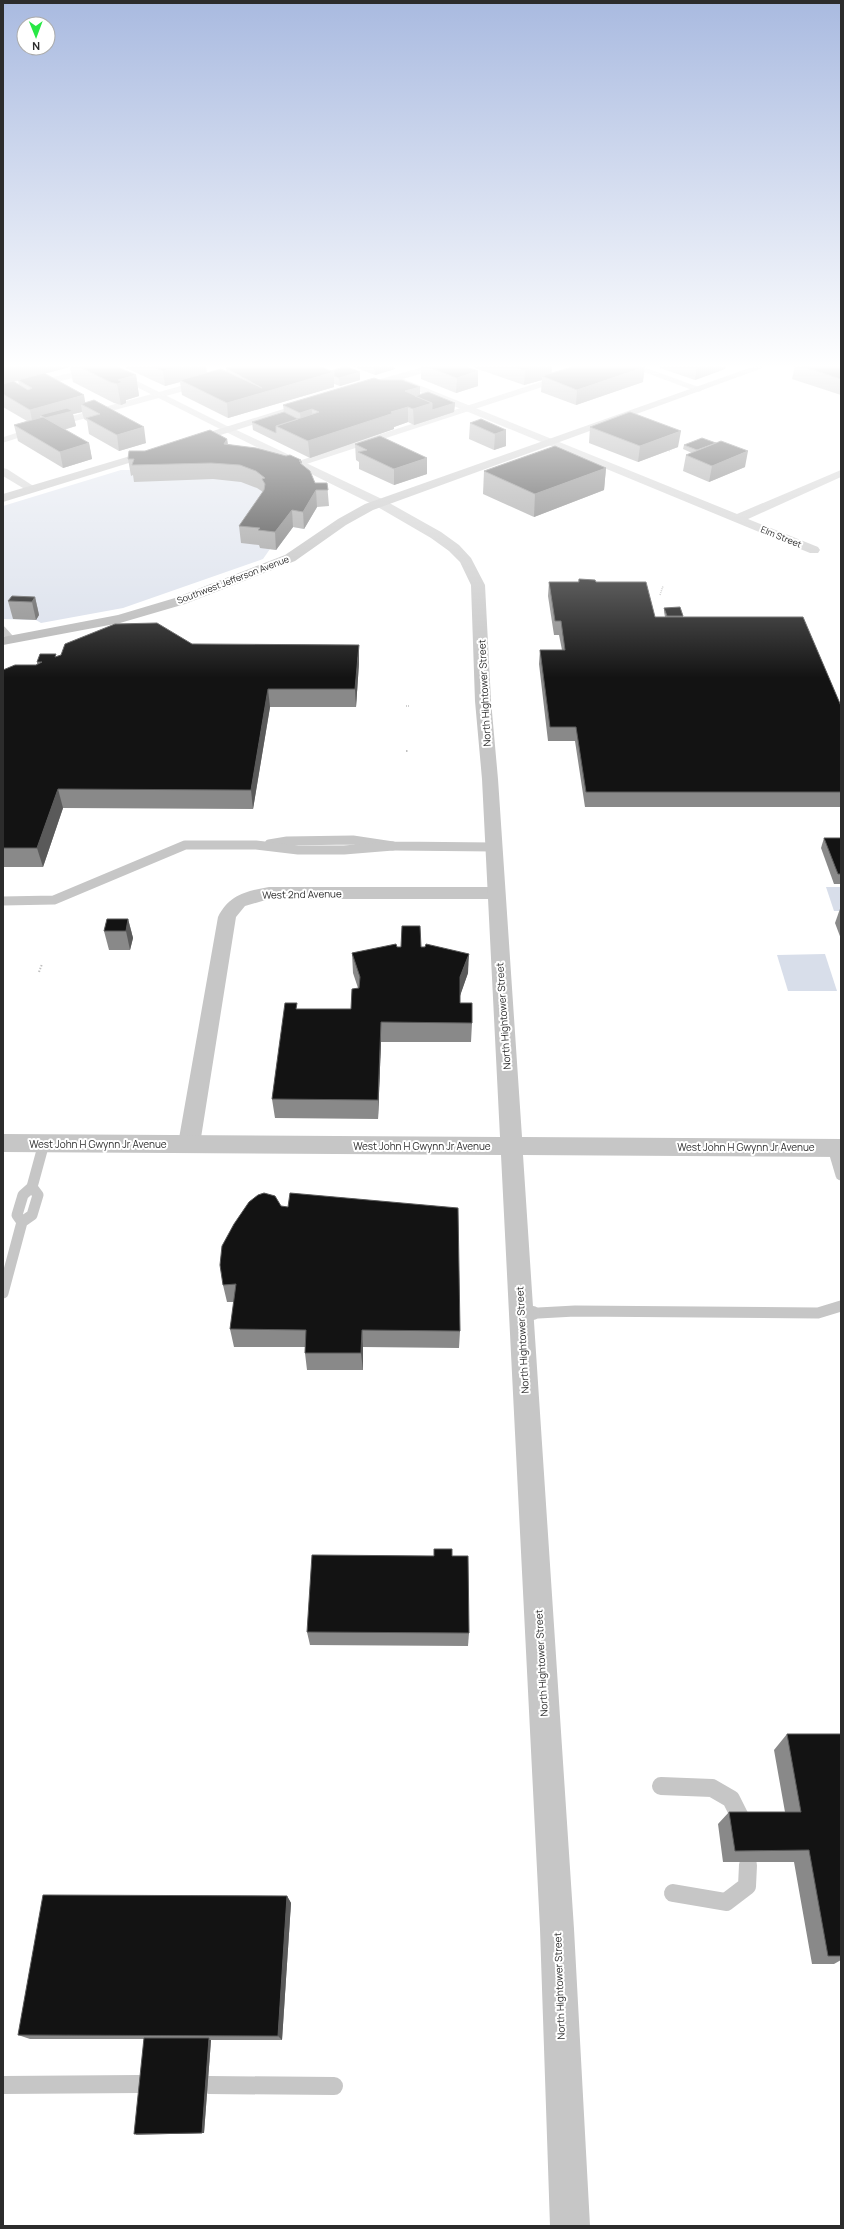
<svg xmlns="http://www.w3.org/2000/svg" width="844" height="2229" font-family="Manrope,sans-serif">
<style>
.green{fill:#d8deea}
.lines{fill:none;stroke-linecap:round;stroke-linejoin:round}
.path-far1{stroke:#c0c0c0;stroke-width:1.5;stroke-dasharray:1 1;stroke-linecap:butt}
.path{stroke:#c0c0c0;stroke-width:2;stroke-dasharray:1.5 1.5;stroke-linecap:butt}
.service-far5{stroke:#c6c6c6;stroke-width:5.5}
.service-far4{stroke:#c6c6c6;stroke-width:7}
.service-far3{stroke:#c6c6c6;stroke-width:9}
.service-far2{stroke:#c6c6c6;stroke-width:11}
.service-far1{stroke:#c6c6c6;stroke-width:14}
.service{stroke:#c6c6c6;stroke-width:18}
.minor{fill:#c6c6c6;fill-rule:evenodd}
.tertiary{fill:#c6c6c6;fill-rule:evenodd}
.secondary{fill:#b6b6b6;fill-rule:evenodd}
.wall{fill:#898989;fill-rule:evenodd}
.shaded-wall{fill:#5a5a5a}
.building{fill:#131313;stroke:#5a5a5a}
.labels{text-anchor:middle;stroke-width:4;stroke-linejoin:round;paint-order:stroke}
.far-street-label{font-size:9px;fill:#2c2c2c;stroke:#fff}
.street-label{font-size:10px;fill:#2c2c2c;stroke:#fff}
</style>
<rect width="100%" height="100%" fill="#fff"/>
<g class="green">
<path d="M212,446L317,507L304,529L293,527L276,550L270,549L263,559L123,608L41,623L36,620L3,619V506L121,470H131Z"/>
<path d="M826,887H841V911H834Z"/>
<path d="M825,954L837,991H788L777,955Z"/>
</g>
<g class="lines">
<g class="path-far1">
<path d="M669,451L671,450"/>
<path d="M660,595L663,586"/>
<path d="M406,706H410"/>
</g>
<g class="path">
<path d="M406,751H409"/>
<path d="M39,972L42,964"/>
</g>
<g class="service-far5">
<path d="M61,422L195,385"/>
<path d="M3,440L31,431"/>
<path d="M301,463L555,380"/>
</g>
<path class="service-far4" d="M3,630L11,639"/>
<g class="service-far3">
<path d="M269,844L287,841L353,840L393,846L494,847"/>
<path d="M3,901L54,900L185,845H256L298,850H344L393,846"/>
</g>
<g class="service-far2">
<path d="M833,1148L841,1175"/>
<path d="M22,1222L17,1215L23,1195L32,1187L44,1143"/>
<path d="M3,1293L22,1222L32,1215L38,1195L32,1187"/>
<path d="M520,1314L575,1311L818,1313L841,1306"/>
</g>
<path class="service-far1" d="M520,1314L533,1313"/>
<g class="service">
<path d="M661,1786L712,1788L731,1799L742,1821"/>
<path d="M673,1893L726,1902L747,1886L748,1865"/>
<path d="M3,2085L139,2084"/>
<path d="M209,2085L334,2086"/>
</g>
<g class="minor">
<path d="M95,366H107L233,429L232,431H224Z"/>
<path d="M628,366H641L704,389L699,392L695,391Z"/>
<path d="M394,375L737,514L841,470V477L748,519L818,547L820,550L818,553H810L391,380V376Z"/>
<path d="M3,468L7,469L38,489L36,491H28L3,476Z"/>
<path d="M269,887H496L502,889L505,893L502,897L496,899H269L245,906L236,917L200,1144L197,1150L189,1152L181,1150L178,1144L218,917C229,895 246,891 269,887Z"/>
</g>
<g class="tertiary">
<path d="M97,366H112L111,368L3,396V390Z"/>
<path d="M228,426L384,500L441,532L459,545L471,558L485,585L491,701L498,779L522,1137L841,1139V1157L523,1155L574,1929L590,2226H550L540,1929L501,1155L3,1152V1134L500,1137L482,779L475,701L471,585L460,562L449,551L431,538L376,506L224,431L222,429L224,427Z"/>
</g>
<g class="secondary">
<path d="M427,366H442L441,368L364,390L360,391L355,388L356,386Z"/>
<path d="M755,366H768L373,510L346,525L295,561L185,604L120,623L3,645V637L118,615L175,598L285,555L338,519L365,504Z"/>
<path d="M312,400L317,403L316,405L192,444L188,445L182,442L184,440Z"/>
<path d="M157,448L161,449L163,451L161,453L3,502V494Z"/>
</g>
</g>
<g class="wall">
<path d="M3,366H116L136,375L139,396L126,400V403L121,405L114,403L73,382L70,367L44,374L85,402L146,443L119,451L89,434L87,421L84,419L82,412L73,414L76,426L64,430L89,443L92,459L63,468L18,441L14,425L27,421L3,407ZM18,381L19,385L13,382Z"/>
<path d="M126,366H206L207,373L226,371V368L360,372V380L340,386L334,384V387L228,418L182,395L180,382L165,386L126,368Z"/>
<path d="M352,366H394L395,369L375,375Z"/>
<path d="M421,366H464L478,371V386L456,393L421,379Z"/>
<path d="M472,366H552V373L643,382L576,405L541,392L542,380L524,385L472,367Z"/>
<path d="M657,366H726L725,369L695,380L657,367Z"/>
<path d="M795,366H841V395L792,379Z"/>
<path d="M380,380L420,387V394L455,403L454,412L414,425L408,422L394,427V429L310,458L253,430L252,422L284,412L283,405Z"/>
<path d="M470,423L506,430V446L494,450L469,439Z"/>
<path d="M590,427L678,447L638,462L589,443Z"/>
<path d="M227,439L228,444L301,460L302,465L315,483H327L329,506L317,507L304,529L293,527L276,550L260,548L259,545L241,543L239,526L263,492L257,488L241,482L213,479L134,482L133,475L131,476L128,459L145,451Z"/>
<path d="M355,444L427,458V474L394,485L359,469V462L356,460Z"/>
<path d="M684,445L745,467L709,482L683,471L686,455L692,453L683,449Z"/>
<path d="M606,468L604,490L534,517L483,494L484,471Z"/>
<path d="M579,579L596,582L655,617H665L664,612V608L683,616V617L841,706V807H585L575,741H548L539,664L540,650H562L559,635H554L548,596L549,582H578Z"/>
<path d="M35,597L39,615L36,620L13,619L8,601Z"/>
<path d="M192,644L359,663L356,707H270L253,809L63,808L43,867H3V670L36,665L37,664V662L56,654V657Z"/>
<path d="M824,838H841V884H834L821,848Z"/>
<path d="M841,906V939L835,923Z"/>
<path d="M128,919L133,938L130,950H109L104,931Z"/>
<path d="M397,947H421L468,973L460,995V1003L472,1023L471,1042H381L378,1119L275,1118L272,1099L298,1009H351L358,988L353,973L352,953Z"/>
<path d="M281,1206L460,1331L459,1348L363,1347V1370H307L305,1353V1347H234L230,1329L234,1302H227L223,1285Z"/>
<path d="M434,1556H452L469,1633L468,1646L310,1645L307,1632Z"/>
<path d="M787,1734H841V1960L834,1964H812L794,1862H723L718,1824L729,1812H785L774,1750Z"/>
<path d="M287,1896L291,1903L282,2040H211L204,2133L136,2135L144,2039H30L18,2035Z"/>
</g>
<g class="shaded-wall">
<path d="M14,366H70V367L3,384V368Z"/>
<path d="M184,366H206L207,375L180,380V382L165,386L163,371Z"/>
<path d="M374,366H394L395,369L375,375Z"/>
<path d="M540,366H552L551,377L542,376V380L524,385L525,370Z"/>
<path d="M697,366H726L725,369L695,380Z"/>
<path d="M645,367L643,382L576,405L577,390Z"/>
<path d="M478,371V386L456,393L457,378Z"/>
<path d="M334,372V387L228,418L227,403Z"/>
<path d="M360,372V380L340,386L339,378Z"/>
<path d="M136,375L139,396L126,400V403L121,405L117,384L118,380Z"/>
<path d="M420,387V402L405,391Z"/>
<path d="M84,395L86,407L81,404L82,412L73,414L76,426L48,434L45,418L40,415L41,423L33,425L30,410Z"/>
<path d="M432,403H455L454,412L414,425L413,409Z"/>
<path d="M408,407V422L394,427V429L310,458L308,441L391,412Z"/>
<path d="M312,409L313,425L301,422L300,413Z"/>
<path d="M144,427L146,443L119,451L117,435Z"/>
<path d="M506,430V446L494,450L495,434Z"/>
<path d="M681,431L678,447L638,462L640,446Z"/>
<path d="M227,439L229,455L224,444Z"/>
<path d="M89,443L92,459L63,468L60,452Z"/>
<path d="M748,451L745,467L709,482L712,466Z"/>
<path d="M427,458V474L394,485V469Z"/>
<path d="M606,468L604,490L534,517L535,494Z"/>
<path d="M316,490L317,507L304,529L303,512Z"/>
<path d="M292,510L293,527L276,550L275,532Z"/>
<path d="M35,597L39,615L36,620L32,602Z"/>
<path d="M359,645V663L356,707L355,689Z"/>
<path d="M268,689L270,707L253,809L251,790Z"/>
<path d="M58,789L63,808L43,867L37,848Z"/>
<path d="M128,919L133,938L130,950L126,931Z"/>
<path d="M469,954L468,973L460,996V977Z"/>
<path d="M381,1022V1042L378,1119V1100Z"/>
<path d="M362,1330L363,1347V1370L361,1353Z"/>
<path d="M287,1896L291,1903L282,2040L278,2036Z"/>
<path d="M209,2040H211L204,2133H202Z"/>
</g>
<g class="building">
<path d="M3,366H14L3,368Z"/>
<path d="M78,366H116L136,375L118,380L123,382L117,384L110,382Z"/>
<path d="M151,366H184L163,371Z"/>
<path d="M235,366H319L334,372L227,403L180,380L221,369L262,388L226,368Z"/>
<path d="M346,366L360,372L339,378L334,376V372L331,371Z"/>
<path d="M425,366H464L478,371L457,378Z"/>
<path d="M511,366H540L525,370Z"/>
<path d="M575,366H641L645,367L577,390L542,376Z"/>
<path d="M801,366H841V379Z"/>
<path d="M44,373L84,395L30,410L3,394V384L13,381L28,390L32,388L18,380Z"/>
<path d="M374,378L380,380H402L420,387L405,391L432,403L413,409L408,407L391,412L394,413L308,441L276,426L319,412L312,409L300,413L283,405Z"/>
<path d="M428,392L455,403L432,410V403L415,396Z"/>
<path d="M94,400L144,427L117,435L86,418L100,414L81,404Z"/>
<path d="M67,408L73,411L45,418L40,415Z"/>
<path d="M284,412L298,419L276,426V433L252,422Z"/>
<path d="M630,412L681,431L640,446L590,427Z"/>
<path d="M43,417L89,443L60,452L14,425Z"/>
<path d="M481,419L506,430L495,434L470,423Z"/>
<path d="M210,430L227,439L224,444L256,448L286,456L290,455L301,460L299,461L302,462L300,463L310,471L315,483H327L328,490H316L303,512L292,510L275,532L258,530L260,528L239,526L264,490L265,484L262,479L265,478L256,471L240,465L211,463L132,465L134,459H128L129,451H145Z"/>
<path d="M380,436L427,458L394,469L358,452L367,450L355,444Z"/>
<path d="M702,438L716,443L697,450L684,445Z"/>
<path d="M721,441L748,451L712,466L686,455Z"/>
<path d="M555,446L606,468L535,494L484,471Z"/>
<path d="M579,579L595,580L596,582H646L655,617H803L841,706V792H586L576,727H550L540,650H565L561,621H555L549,582H579Z"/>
<path d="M12,596L35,597L32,602L8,601Z"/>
<path d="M680,607L683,616H667L664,608Z"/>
<path d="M157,623L192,644L359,645L355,689H268L251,790L58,789L37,848H3V670L15,665H36L42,662H37L40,654H56L55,657L61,655L65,644L115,624Z"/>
<path d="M824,838H841V874H838Z"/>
<path d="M107,919H128L126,931H104Z"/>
<path d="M402,926H420L421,947H425L426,944L469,954L460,977V1003H472V1023L381,1022L378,1100L272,1099L285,1003H297L296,1009H351L352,989L359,988L360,977L352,953L396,944L397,947H401Z"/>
<path d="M264,1193L275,1196L281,1206L288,1207L290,1193L458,1208L460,1331L362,1330L361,1353H305L306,1330L230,1329L236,1284L223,1285L220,1265L222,1246L234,1224L249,1202L258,1195Z"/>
<path d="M434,1549H452V1556H468L469,1633L307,1632L312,1555L434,1556Z"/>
<path d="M787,1734H841V1956H828L809,1850L735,1851L729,1812H801Z"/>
<path d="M43,1895L287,1896L278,2036L18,2035Z"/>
<path d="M144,2038H209L202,2133L134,2134Z"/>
</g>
<linearGradient id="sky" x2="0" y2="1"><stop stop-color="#a9bae0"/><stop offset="0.54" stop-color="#fff"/><stop offset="1" stop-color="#fff" stop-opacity="0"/></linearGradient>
<rect width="844" height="678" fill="url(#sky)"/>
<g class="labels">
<g class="far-street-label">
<text transform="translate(781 537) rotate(22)" y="3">Elm Street</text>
<text transform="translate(233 580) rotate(-21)" y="3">Southwest Jefferson Avenue</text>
</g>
<g class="street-label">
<text transform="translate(484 693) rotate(-93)" y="4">North Hightower Street</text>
<text transform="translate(302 894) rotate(-1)" y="4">West 2nd Avenue</text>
<text transform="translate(503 1016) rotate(-94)" y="4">North Hightower Street</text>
<text x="98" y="1148">West John H Gwynn Jr Avenue</text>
<text x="422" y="1150">West John H Gwynn Jr Avenue</text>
<text x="746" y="1151">West John H Gwynn Jr Avenue</text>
<text transform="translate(522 1340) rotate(-93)" y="4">North Hightower Street</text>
<text transform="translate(541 1663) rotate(-93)" y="4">North Hightower Street</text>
<text transform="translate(559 1986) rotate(-92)" y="4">North Hightower Street</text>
</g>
</g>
<rect width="844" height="2229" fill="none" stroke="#2c2c2c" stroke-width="8"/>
<g transform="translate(36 36) rotate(179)"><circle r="19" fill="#ffffff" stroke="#ababab"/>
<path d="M0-3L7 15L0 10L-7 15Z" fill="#28e845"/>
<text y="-6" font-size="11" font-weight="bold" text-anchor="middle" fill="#2c2c2c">N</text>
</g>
</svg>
